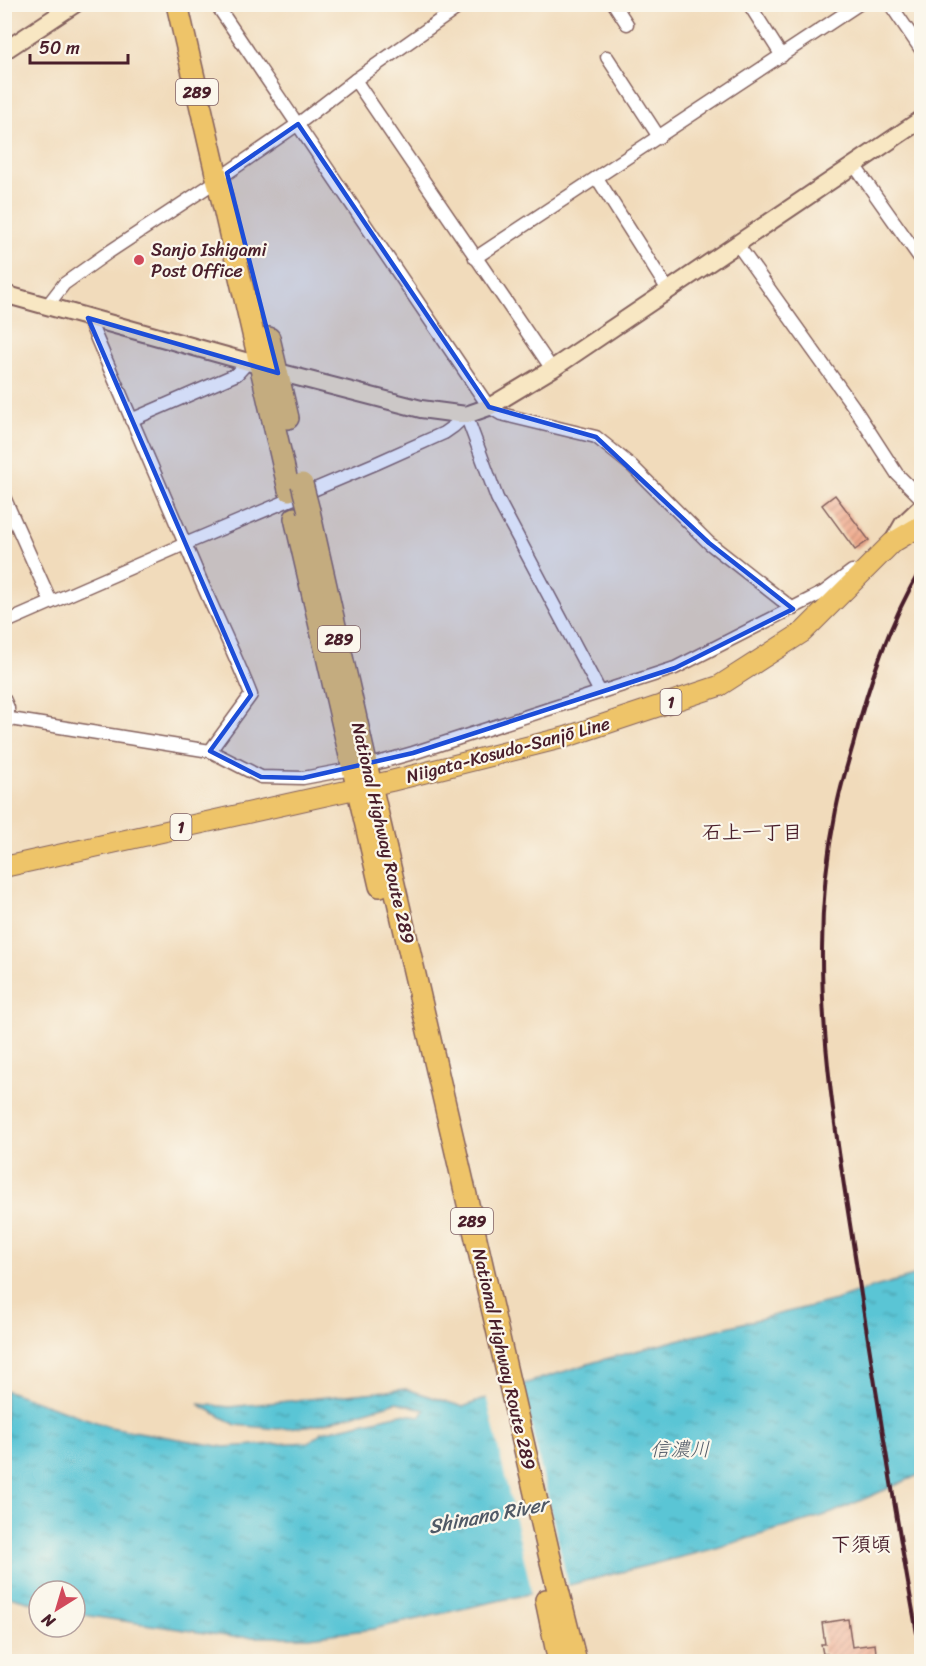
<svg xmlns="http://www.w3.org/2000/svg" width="926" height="1666" font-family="Sriracha,'Klee One',sans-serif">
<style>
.water{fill:url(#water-ripples);stroke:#527280;stroke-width:1.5}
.pier{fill:#f1dbbb}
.building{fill:url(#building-hatch)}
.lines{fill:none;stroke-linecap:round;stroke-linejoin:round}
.street-casing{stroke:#84615d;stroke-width:15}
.secondary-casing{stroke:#84615d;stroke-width:20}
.primary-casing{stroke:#84615d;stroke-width:22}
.highway-casing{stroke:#84615d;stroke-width:24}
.street{stroke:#fff;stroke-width:12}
.secondary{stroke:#f8e7c3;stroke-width:16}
.primary{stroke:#eec469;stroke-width:20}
.highway{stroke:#eec469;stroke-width:21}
.rail{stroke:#4a1f2b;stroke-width:4}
.highway-bridge-casing{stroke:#84615d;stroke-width:24;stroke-linecap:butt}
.highway-bridge{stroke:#eec469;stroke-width:21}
.marked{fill:#1d4ed8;fill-opacity:0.2;stroke:#1d4ed8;stroke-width:4.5;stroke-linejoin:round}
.poi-dot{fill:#d1495b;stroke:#fbf7ec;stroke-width:2}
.labels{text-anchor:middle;stroke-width:4.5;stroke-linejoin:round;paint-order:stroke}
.shield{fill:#fbf7ec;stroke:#7f6065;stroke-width:1.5}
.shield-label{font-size:16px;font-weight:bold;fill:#4a1f2b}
.poi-label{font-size:18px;fill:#4a1f2b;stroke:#fbf7ec;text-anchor:start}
.street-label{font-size:18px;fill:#4a1f2b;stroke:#fbf7ec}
.neighbourhood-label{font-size:20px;font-weight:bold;fill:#4a1f2b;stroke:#fbf7ec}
.water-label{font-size:20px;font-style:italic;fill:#505966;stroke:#fbf7ec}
</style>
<defs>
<pattern id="water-ripples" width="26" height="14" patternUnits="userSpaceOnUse" patternTransform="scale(1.5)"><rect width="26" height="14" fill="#5ac5d5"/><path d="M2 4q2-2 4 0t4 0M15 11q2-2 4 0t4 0" fill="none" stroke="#4c9fad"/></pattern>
<pattern id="building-hatch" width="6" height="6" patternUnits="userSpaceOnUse" patternTransform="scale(1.5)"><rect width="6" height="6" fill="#f0ac8f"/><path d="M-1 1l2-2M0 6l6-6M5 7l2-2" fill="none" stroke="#c48b75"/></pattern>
</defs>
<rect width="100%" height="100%" fill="#fbf7ec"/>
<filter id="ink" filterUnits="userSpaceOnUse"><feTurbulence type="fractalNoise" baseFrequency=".0167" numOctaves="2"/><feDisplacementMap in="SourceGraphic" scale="12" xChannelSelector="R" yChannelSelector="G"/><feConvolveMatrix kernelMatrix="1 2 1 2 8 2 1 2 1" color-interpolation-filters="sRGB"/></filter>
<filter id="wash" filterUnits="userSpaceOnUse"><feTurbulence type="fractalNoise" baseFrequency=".008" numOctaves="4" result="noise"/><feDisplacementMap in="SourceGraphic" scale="24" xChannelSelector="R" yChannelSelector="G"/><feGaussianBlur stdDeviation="1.35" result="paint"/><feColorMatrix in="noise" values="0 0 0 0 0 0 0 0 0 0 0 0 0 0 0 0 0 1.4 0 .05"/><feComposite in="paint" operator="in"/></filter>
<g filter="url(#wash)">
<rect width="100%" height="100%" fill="#f1dbbb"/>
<path class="water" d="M921,1270V1474L832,1513L713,1549L573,1584L373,1629L309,1637H233L90,1616L75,1612V1591H39V1604L5,1595V1390L110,1427L224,1447L309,1442L322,1432L401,1414L421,1416L425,1410L397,1402L317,1425L278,1429L236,1425L198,1404L230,1407L406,1389L463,1407L527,1383L598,1361L731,1326L836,1300L871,1288L914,1276Z"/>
<path class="pier" d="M521,1383L569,1588L531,1596L530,1584L486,1395Z"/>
<g id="blocks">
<g class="building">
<path d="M835,495L869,540L855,550L822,505Z"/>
<path d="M848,1619L852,1647L875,1644L877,1662H829L827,1654H823L821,1644H825L822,1623Z"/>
</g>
</g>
</g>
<g filter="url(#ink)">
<use href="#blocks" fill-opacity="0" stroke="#84615d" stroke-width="1.5"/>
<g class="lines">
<defs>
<g id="street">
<path d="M216,4L489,407L501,414L596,437L632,466L709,543L793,609"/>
<path d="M614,4L627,24"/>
<path d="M749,4L782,56"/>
<path d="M890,4L922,51"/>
<path d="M607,57L659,137"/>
<path d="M355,80L552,369"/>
<path d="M854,165L922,261"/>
<path d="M227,173L298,124L355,80L463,4"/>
<path d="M597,178L668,290"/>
<path d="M737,244L853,406L897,474L922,499"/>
<path d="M475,258L859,4"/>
<path d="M47,306L64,284L109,252L218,180"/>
<path d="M88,318C124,403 161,488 198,574C215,614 235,654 251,695L210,751"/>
<path d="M131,420L237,374L248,362"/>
<path d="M4,497L51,602"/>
<path d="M4,623L185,544L377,463L444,433L454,426L466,415L497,498L600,692"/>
<path d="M4,699L8,708V719"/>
<path d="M4,718L210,751L261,777L303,778L367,766L413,753L675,668L824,592L852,571"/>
</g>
<g id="secondary">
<path d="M4,51L75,4"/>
<path d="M4,294L248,362L278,372L421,409L466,415L489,407L552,369L922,119"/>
<path d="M892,543L903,524L922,506"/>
</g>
<path id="primary" d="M4,867L391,781L566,737L719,686L803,632L892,543L922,525"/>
<g id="highway">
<path d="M177,4L289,490"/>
<path d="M269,338L288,418"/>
<path d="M309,511L371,785L550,1558L576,1662"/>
<path d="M295,518L380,886"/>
<path d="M546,1600L559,1662"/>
</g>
</defs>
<use href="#street" class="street-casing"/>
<use href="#secondary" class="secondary-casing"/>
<use href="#primary" class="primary-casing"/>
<use href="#highway" class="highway-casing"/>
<use href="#street" class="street"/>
<use href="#secondary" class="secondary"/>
<use href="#primary" class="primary"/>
<use href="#highway" class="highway"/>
<path class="rail" d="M922,567C889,623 869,683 853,745C847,766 840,788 836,810C827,854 822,904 822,949C821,1065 844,1181 861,1295C880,1417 899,1539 922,1660"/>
<defs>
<path id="highway-bridge" d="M302,484L309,511"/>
</defs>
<use href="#highway-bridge" class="highway-bridge-casing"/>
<use href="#highway-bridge" class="highway-bridge"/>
</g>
</g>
<path class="marked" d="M298,124L489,407L596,437L709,543L793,609L675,668L413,753L303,778L261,777L210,751L251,695L88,318L278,373L227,173Z"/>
<circle class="poi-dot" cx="139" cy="260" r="6"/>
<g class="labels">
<g class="shield">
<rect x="176" y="79" width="42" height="26" rx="4.5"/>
<rect x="318" y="626" width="42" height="26" rx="4.5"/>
<rect x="660.5" y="689" width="21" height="26" rx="4.5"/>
<rect x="170.5" y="814" width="21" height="26" rx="4.5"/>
<rect x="451" y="1208" width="42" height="26" rx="4.5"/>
</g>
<g class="shield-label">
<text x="197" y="98">289</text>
<text x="339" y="645">289</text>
<text x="671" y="708">1</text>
<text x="181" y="833">1</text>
<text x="472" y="1227">289</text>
</g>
<g class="poi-label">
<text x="151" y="256">Sanjo Ishigami<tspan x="151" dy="21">Post Office</tspan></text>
</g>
<g class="street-label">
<text transform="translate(508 750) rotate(-15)" y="6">Niigata-Kosudo-Sanjō Line</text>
<text transform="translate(383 833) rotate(77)" y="6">National Highway Route 289</text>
<text transform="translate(504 1359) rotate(77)" y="6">National Highway Route 289</text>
</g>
<g class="neighbourhood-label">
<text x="752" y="839">石上一丁目</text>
<text x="861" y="1551">下須頃</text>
</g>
<g class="water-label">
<text x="680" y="1456">信濃川</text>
<text transform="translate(488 1515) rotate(-11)" y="7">Shinano River</text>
</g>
</g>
<rect width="926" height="1666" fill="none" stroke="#fbf7ec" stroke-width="24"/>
<g transform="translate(57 1609) rotate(217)"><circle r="28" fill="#fbf7ec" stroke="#b4a19f" stroke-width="1.5"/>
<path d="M0-4.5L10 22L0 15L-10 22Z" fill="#d1495b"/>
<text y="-9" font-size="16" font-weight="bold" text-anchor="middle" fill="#4a1f2b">N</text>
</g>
<path d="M30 54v9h98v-9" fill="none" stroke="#4a1f2b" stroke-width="3"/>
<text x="39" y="54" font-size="18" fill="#4a1f2b" stroke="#fbf7ec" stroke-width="4.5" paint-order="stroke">50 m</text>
</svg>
